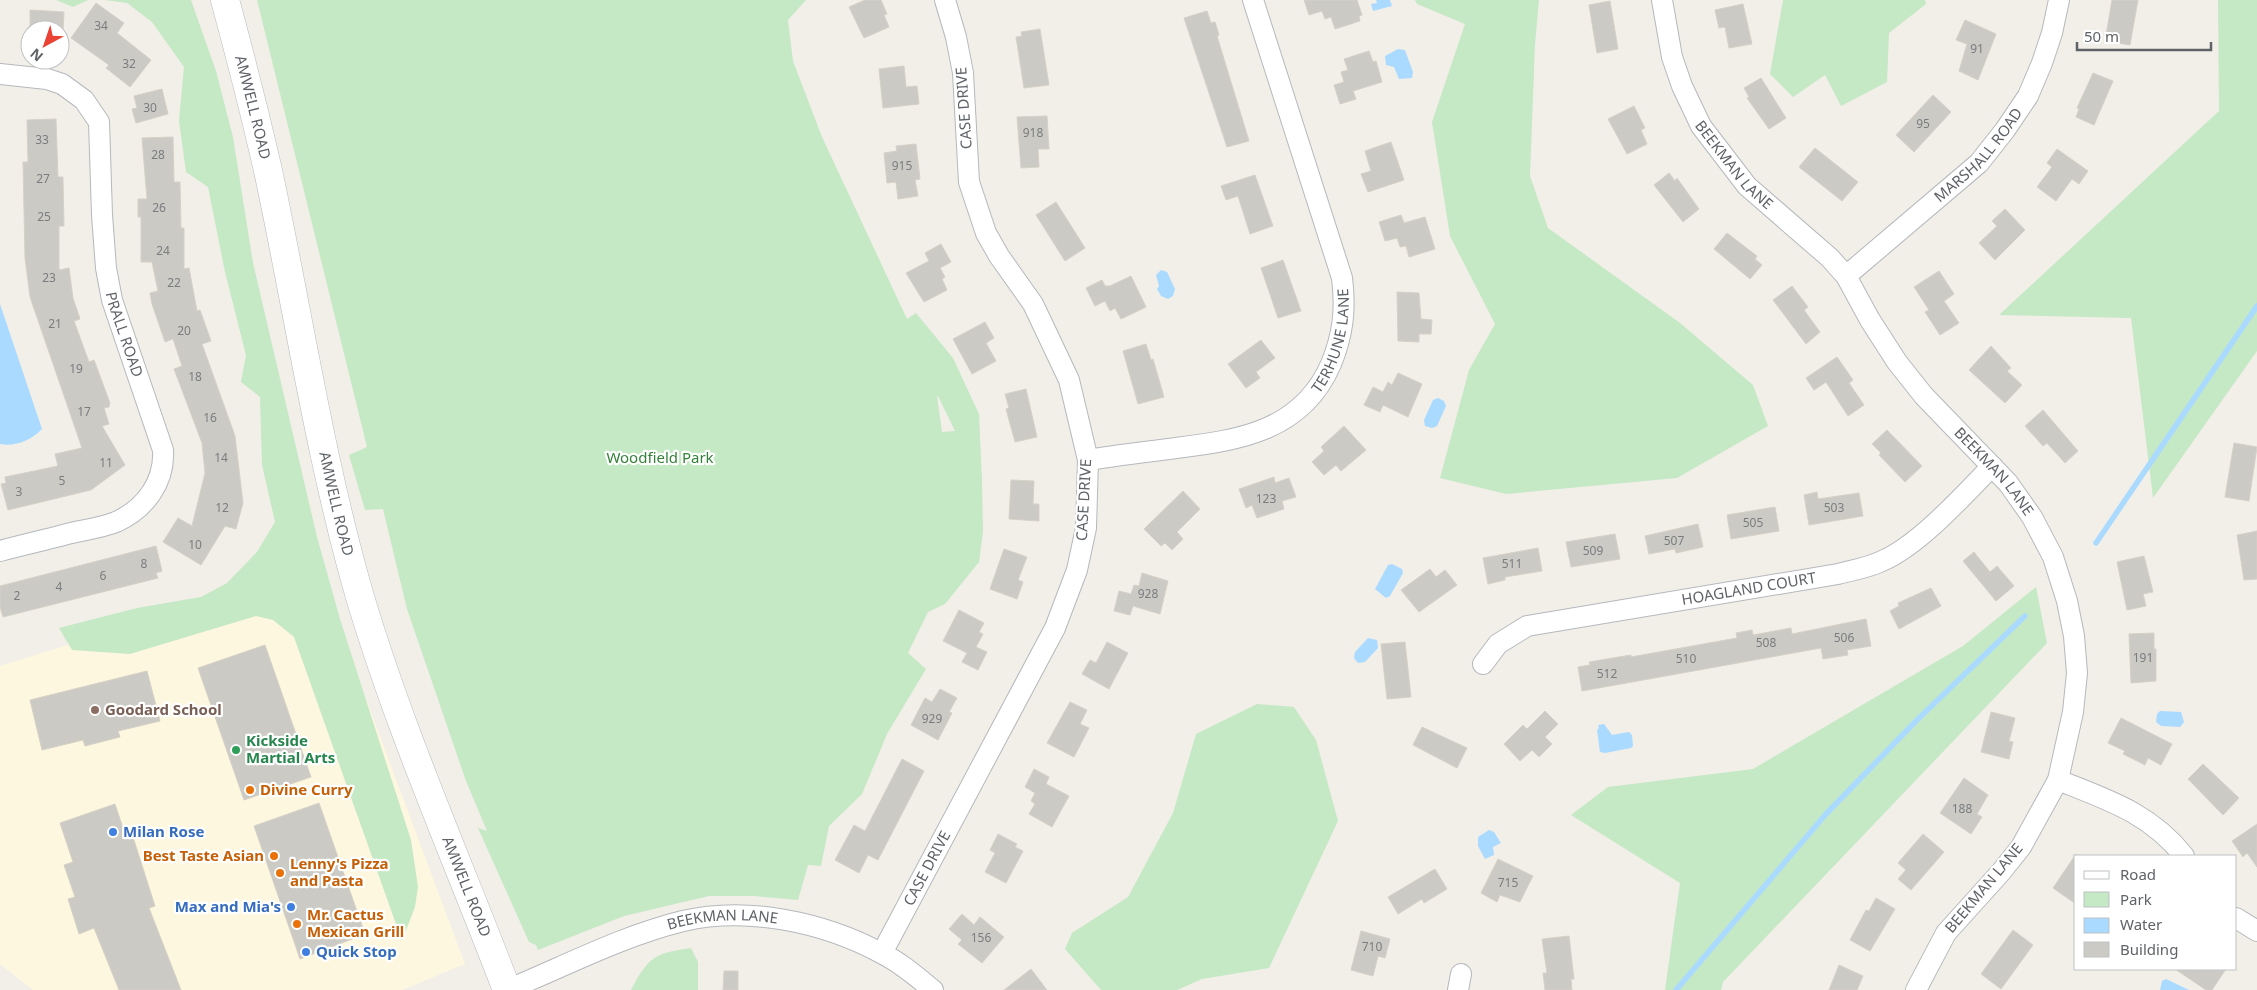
<svg xmlns="http://www.w3.org/2000/svg" width="2257" height="990" font-family="'Noto Sans',sans-serif">
<style>
.commercial{fill:#fef7e0}
.green{fill:#c5e8c5;fill-rule:evenodd}
.water{fill:#aadaff}
.lines{fill:none;stroke-linecap:round;stroke-linejoin:round}
.stream{stroke:#aadaff;stroke-width:5.5}
.building{fill:#cccac5;stroke:#d6d1c6}
.minor-casing{stroke:#b5b8bc;stroke-width:22}
.secondary-casing{stroke:#b6babf;stroke-width:29}
.minor{stroke:#fff;stroke-width:20}
.secondary{stroke:#fff;stroke-width:28}
.education-dot{fill:#8d6e63;stroke:#fff;stroke-width:2}
.leisure-dot{fill:#2e9e5b;stroke:#fff;stroke-width:2}
.food-dot{fill:#e8710a;stroke:#fff;stroke-width:2}
.shop-dot{fill:#3f7fe0;stroke:#fff;stroke-width:2}
.labels{text-anchor:middle;stroke-width:4.5;stroke-linejoin:round;paint-order:stroke}
.number-label{font-size:12px;fill:#7a7d7f}
.street-label{font-size:15px;fill:#5f6368;stroke:#fff}
.park-label{font-size:15px;fill:#348238;stroke:#fff}
.education-label{font-size:15px;font-weight:bold;fill:#785e54;stroke:#fff;text-anchor:start}
.leisure-label{font-size:15px;font-weight:bold;fill:#27864d;stroke:#fff;text-anchor:start}
.food-label{font-size:15px;font-weight:bold;fill:#c56008;stroke:#fff;text-anchor:start}
.shop-label{font-size:15px;font-weight:bold;fill:#366cbe;stroke:#fff;text-anchor:start}
</style>
<rect width="100%" height="100%" fill="#f1efe8"/>
<path class="commercial" d="M317,568L465,964L402,990H33L0,964V666Z"/>
<g class="green">
<path d="M56,0H88L73,7Z"/>
<path d="M105,0H191L216,71L233,137L253,263L317,537L340,619L411,840L418,887L415,907L402,941L294,637L273,620L256,616L130,654L72,650L59,628L137,608L201,597L227,583L257,552L275,522L262,465L260,397L241,382L246,355L225,272L208,187L186,172L179,121L184,67L152,22L127,3Z"/>
<path d="M257,0H806L788,20L793,61L822,137L907,319L916,313L953,358L979,414L982,481L983,531L979,562L945,604L928,612L908,653L926,669L887,734L862,794L829,826L821,866L808,865L798,900L754,896H709L624,916L538,950L536,945L529,942L478,828L487,831L466,781L407,609L383,509L365,510L349,455L367,447ZM937,396H938L955,431L942,432Z"/>
<path d="M1415,0H1539L1535,44L1530,176L1548,228L1680,323L1753,385L1768,426L1677,478L1506,494L1440,478L1469,370L1495,324L1450,236L1432,122L1465,24L1417,4Z"/>
<path d="M1783,0H1925L1926,4L1889,33L1887,82L1841,106L1825,75L1793,97L1770,74Z"/>
<path d="M2218,0H2257V351L2153,498L2131,318L1999,315L2219,111Z"/>
<path d="M2036,587L2047,643L1723,982L1721,990H1665L1680,883L1571,815L1608,787L1753,769L1963,646Z"/>
<path d="M1257,704L1294,707L1316,740L1338,821L1269,968L1202,979L1177,990H1101L1065,949L1072,933L1128,897L1173,813L1196,734Z"/>
<path d="M691,948L698,962V990H631C648,957 655,953 691,948Z"/>
</g>
<g class="water">
<path d="M1376,0H1390L1392,6L1373,11L1371,4L1377,3Z"/>
<path d="M1398,49L1405,50L1413,72L1412,78L1399,79L1394,67L1386,65L1385,56Z"/>
<path d="M1161,270L1167,272L1175,289L1173,296L1168,299L1161,296L1157,289L1159,286L1156,275Z"/>
<path d="M0,304L42,429C32,440 15,447 0,444Z"/>
<path d="M1438,398L1444,401L1446,406L1437,426L1432,428L1425,426L1424,420L1433,400Z"/>
<path d="M1392,564L1402,569L1403,573L1390,596L1386,598L1375,589L1388,565Z"/>
<path d="M1368,638L1377,640L1378,648L1365,662L1358,663L1354,658L1355,652Z"/>
<path d="M2160,711L2181,712L2184,722L2180,727L2161,726L2156,722L2157,714Z"/>
<path d="M1604,724L1612,735L1629,732L1632,735L1633,746L1631,748L1605,753L1600,752L1597,730L1599,728L1598,725Z"/>
<path d="M1489,830L1494,832L1501,843L1493,847L1494,855L1485,859L1478,846V837Z"/>
<path d="M2166,979L2189,990H2160L2162,981Z"/>
</g>
<g class="lines">
<g class="stream">
<path d="M2096,543L2257,306"/>
<path d="M1676,990L1826,814L1916,721L2025,616"/>
</g>
</g>
<g class="building">
<path d="M865,0H881L887,14L884,15L889,27L864,38L849,7Z"/>
<path d="M1304,0H1357L1362,15L1359,16L1360,21L1335,29L1331,17L1325,19L1322,11L1309,15Z"/>
<path d="M2112,0H2138L2130,45L2105,41Z"/>
<path d="M1610,1L1618,49L1597,53L1589,5Z"/>
<path d="M96,3L124,23L117,33L151,60L130,87L106,68L109,65L71,38Z"/>
<path d="M1743,4L1752,44L1729,48L1725,27L1719,28L1715,10Z"/>
<path d="M30,10L64,12L63,30H30Z"/>
<path d="M1207,11L1211,23L1215,22L1219,35L1217,36L1249,141L1227,147L1184,18Z"/>
<path d="M1965,20L1996,34L1978,80L1959,71L1967,44L1956,40Z"/>
<path d="M1040,29L1049,85L1024,88L1016,37L1022,36L1021,32Z"/>
<path d="M1369,51L1373,62L1376,61L1382,82L1353,91L1356,99L1340,104L1334,85L1344,82L1341,72L1348,70L1344,59Z"/>
<path d="M904,66L906,87L917,86L919,104L883,108L879,69Z"/>
<path d="M2093,73L2113,81L2094,125L2076,117L2079,109L2077,108Z"/>
<path d="M1761,78L1786,118L1769,129L1747,98L1749,97L1744,88Z"/>
<path d="M162,89L168,114L136,123L132,109L137,108L134,96Z"/>
<path d="M1933,95L1951,112L1914,152L1896,135Z"/>
<path d="M1634,106L1645,128L1641,130L1647,144L1627,154L1608,119Z"/>
<path d="M1047,116L1049,149H1038L1039,167L1021,168L1017,117Z"/>
<path d="M56,119L58,177H63V180L64,226H59V270L69,268L73,298L80,319L74,321L89,362L94,360L110,403L109,407L104,408L109,424L102,426L125,465L91,490L8,510L1,484L6,483L5,477L58,466L55,454L82,448L30,297L25,258L23,162H28L27,120Z"/>
<path d="M173,137L174,182H180L181,228H184V269L189,268L197,311L200,310L211,341L202,344L235,436L243,503L236,529L225,526L201,565L163,542L178,518L192,526L205,473L202,443L174,369L182,366L173,339L165,342L152,304L150,293L158,291L152,262H141V217H138V199H147L142,138Z"/>
<path d="M1391,142L1404,180L1368,192L1361,174L1371,171L1365,151Z"/>
<path d="M916,144L920,179L915,180L918,196L898,199L896,182L887,183L884,153L897,151L896,146Z"/>
<path d="M1815,148L1858,182L1842,201L1799,167Z"/>
<path d="M2057,149L2088,171L2079,184L2072,179L2056,201L2037,187L2052,167L2047,163Z"/>
<path d="M1669,173L1675,181L1677,178L1699,209L1683,222L1654,185Z"/>
<path d="M1255,175L1273,226L1250,234L1238,196L1226,200L1221,186Z"/>
<path d="M1056,202L1085,248L1065,261L1036,215Z"/>
<path d="M2005,209L2025,230L1995,260L1979,243L1997,226L1992,221Z"/>
<path d="M1401,215L1404,223L1425,217L1435,249L1409,257L1406,246L1400,247L1397,238L1385,241L1379,222Z"/>
<path d="M1727,233L1757,256L1755,259L1762,265L1750,279L1714,249Z"/>
<path d="M941,244L951,262L940,268L945,277L942,279L947,290L924,302L906,273L929,261L925,253Z"/>
<path d="M1283,260L1301,311L1278,318L1261,268Z"/>
<path d="M1939,271L1954,294L1944,301L1959,323L1940,335L1925,312L1929,310L1914,287Z"/>
<path d="M1131,276L1146,307L1121,319L1115,308L1110,311L1105,301L1095,306L1086,288L1102,280L1105,286H1110Z"/>
<path d="M1792,286L1808,307L1804,310L1820,332L1806,344L1773,300Z"/>
<path d="M1397,292L1419,293L1421,319L1432,320L1431,334H1419V342L1398,341Z"/>
<path d="M985,322L994,338L986,343L996,361L972,374L953,339Z"/>
<path d="M1261,340L1275,358L1256,372L1260,378L1246,388L1228,364Z"/>
<path d="M1146,344L1151,360L1153,359L1164,397L1138,404L1123,351Z"/>
<path d="M1991,346L2011,368L2007,371L2022,385L2005,403L1969,370Z"/>
<path d="M1837,357L1853,380L1849,383L1864,405L1848,416L1826,382L1814,390L1806,378Z"/>
<path d="M1398,373L1422,384L1408,417L1383,405L1380,412L1364,405L1373,387L1383,392L1388,382L1392,385Z"/>
<path d="M1026,389L1037,437L1015,442L1006,409L1009,408L1005,394Z"/>
<path d="M2043,410L2078,451L2065,463L2047,443L2043,446L2025,426Z"/>
<path d="M1344,426L1366,450L1341,471L1336,465L1324,475L1312,462L1324,451L1321,447Z"/>
<path d="M1887,430L1922,466L1905,482L1879,455L1881,453L1872,444Z"/>
<path d="M2234,443L2257,447L2249,501L2225,497Z"/>
<path d="M1274,477L1275,483L1289,478L1296,497L1282,501L1284,509L1257,518L1252,505L1246,508L1239,489Z"/>
<path d="M1011,480L1034,481L1033,504H1039V521L1009,519Z"/>
<path d="M1183,491L1200,509L1177,532L1183,539L1172,550L1165,543L1161,546L1144,529Z"/>
<path d="M1817,492L1818,499L1859,493L1863,516L1809,525L1804,495Z"/>
<path d="M1775,507L1779,531L1731,539L1727,515Z"/>
<path d="M1698,524L1703,547L1676,553L1675,549L1649,554L1645,536Z"/>
<path d="M2257,531V579L2244,580L2237,535Z"/>
<path d="M1615,534L1620,559L1571,567L1566,542Z"/>
<path d="M156,546L162,571L156,573L158,578L3,617L0,607V586Z"/>
<path d="M1538,548L1542,571L1505,577V580L1488,584L1483,558Z"/>
<path d="M1004,549L1027,557L1018,580L1023,582L1017,599L990,589Z"/>
<path d="M1974,552L1990,572L1997,566L2014,586L1996,601L1963,561Z"/>
<path d="M2144,556L2153,592L2143,594L2146,606L2127,610L2117,562Z"/>
<path d="M1430,569L1436,577L1445,570L1457,585L1419,612L1401,590Z"/>
<path d="M1142,573L1168,581L1160,614L1133,606L1130,615L1114,611L1119,591L1131,594L1134,585L1139,586Z"/>
<path d="M1931,588L1941,606L1899,629L1890,611L1899,606L1898,603Z"/>
<path d="M959,610L984,623L979,632L983,634L976,647L987,652L978,670L962,662L967,653L943,641Z"/>
<path d="M1866,619L1871,646L1847,650L1848,655L1823,659L1821,648L1582,691L1578,667L1590,665L1589,662L1631,655V657L1737,638L1736,633L1752,630L1753,635L1791,628L1792,634Z"/>
<path d="M2154,633V649H2156V681L2131,683L2129,634Z"/>
<path d="M1107,642L1128,653L1109,689L1082,674L1090,660L1096,663Z"/>
<path d="M1405,642L1411,697L1387,699L1381,644Z"/>
<path d="M265,645L311,777L244,800L198,668Z"/>
<path d="M147,671L160,721L118,731L120,737L85,746L83,740L42,750L30,700Z"/>
<path d="M940,689L957,698L949,712L952,713L938,740L911,725L925,698L932,702Z"/>
<path d="M1070,702L1087,710L1080,724L1089,728L1074,757L1047,743Z"/>
<path d="M1545,711L1558,724L1545,737L1552,744L1539,757L1532,750L1520,761L1504,744L1523,725L1527,729Z"/>
<path d="M1991,712L2015,718L2009,741L2013,742L2009,759L1981,752Z"/>
<path d="M2121,718L2172,744L2161,765L2148,758L2145,765L2123,754L2125,751L2108,743Z"/>
<path d="M1422,727L1467,748L1457,768L1413,745Z"/>
<path d="M902,759L924,771L878,860L868,855L859,873L835,860L854,825L865,831Z"/>
<path d="M2203,764L2239,798L2223,815L2188,779Z"/>
<path d="M1034,769L1049,777L1046,784L1069,796L1052,827L1029,814L1035,804L1031,801L1035,793L1025,787Z"/>
<path d="M1964,778L1988,795L1977,814L1982,817L1971,834L1940,813Z"/>
<path d="M319,803L365,934L300,959L254,826Z"/>
<path d="M115,804L126,837L132,834L155,906L149,908L181,990H119L94,928L79,934L68,899L75,897L64,865L73,862L60,823Z"/>
<path d="M2257,824V867L2247,853L2243,857L2232,841Z"/>
<path d="M998,834L1017,844L1015,847L1023,851L1006,883L985,872L995,853L990,850Z"/>
<path d="M1923,834L1944,852L1911,890L1898,879L1906,870L1898,863Z"/>
<path d="M2076,854V904L2053,888Z"/>
<path d="M1498,859L1533,876L1520,902L1500,895L1497,902L1481,893Z"/>
<path d="M1435,869L1447,889L1424,903L1422,899L1398,914L1388,897Z"/>
<path d="M1876,898L1895,909L1870,951L1850,940L1866,910L1869,911Z"/>
<path d="M962,914L974,925L980,917L1004,937L982,963L958,944L962,940L949,929Z"/>
<path d="M2013,930L2033,945L2001,989L1981,974Z"/>
<path d="M1361,931L1390,939L1385,958L1378,956L1373,976L1351,970Z"/>
<path d="M1569,936L1574,979H1571L1572,990H1545L1543,973H1547L1542,939Z"/>
<path d="M1839,965L1863,976L1857,990H1829Z"/>
<path d="M1031,969L1047,990H1004Z"/>
<path d="M2175,969H2226L2212,990H2206Z"/>
<path d="M724,971H738V990H723Z"/>
</g>
<g class="lines">
<defs>
<g id="minor">
<path id="s1" d="M1662,0L1672,57L1682,86L1701,126L1747,186L1830,258L1846,276L1870,320L1897,362L1924,396L2008,483L2032,517L2053,557L2067,601L2074,636L2077,673L2073,712L2058,780L2021,847L2001,872L1946,933L1916,990"/>
<path id="s2" d="M0,74L47,79L62,84L84,100L99,122L102,215L106,268L112,300L163,450C165,482 145,509 116,522C101,528 83,530 67,534C45,540 22,545 0,551"/>
<path id="s3" d="M1846,276L1979,163L2005,130L2028,96L2042,63L2052,33L2059,0"/>
<path id="s4" d="M1088,460C1117,455 1146,452 1176,448C1240,440 1302,431 1331,364C1343,335 1346,309 1342,278L1253,0"/>
<path id="s5" d="M1483,664L1498,644L1527,626L1838,574C1852,570 1868,568 1882,561C1919,545 1964,495 1992,466"/>
<path d="M2058,780C2108,800 2150,813 2184,856"/>
<path d="M2236,918L2257,931"/>
<path id="s6" d="M882,953L1055,628L1077,570L1086,528L1088,460L1069,380L1033,304L999,256L986,233L969,182L963,73L956,37L945,0"/>
<path id="s7" d="M507,990C565,966 622,936 683,921C747,906 823,922 881,953C900,962 917,977 933,990"/>
<path d="M1458,990L1461,974"/>
</g>
<g id="secondary">
<path id="s8" d="M225,0C240,55 254,110 267,166C298,309 319,456 360,597C400,731 457,859 507,990"/>
</g>
</defs>
<use href="#minor" class="minor-casing"/>
<use href="#secondary" class="secondary-casing"/>
<use href="#minor" class="minor"/>
<use href="#secondary" class="secondary"/>
</g>
<circle class="education-dot" cx="95" cy="710" r="5"/>
<circle class="leisure-dot" cx="236" cy="750" r="5"/>
<g class="food-dot">
<circle cx="250" cy="790" r="5"/>
<circle cx="274" cy="856" r="5"/>
<circle cx="280" cy="873" r="5"/>
<circle cx="297" cy="924" r="5"/>
</g>
<g class="shop-dot">
<circle cx="113" cy="832" r="5"/>
<circle cx="291" cy="907" r="5"/>
<circle cx="306" cy="952" r="5"/>
</g>
<g class="labels">
<g class="number-label">
<text x="101" y="30">34</text>
<text x="1977" y="53">91</text>
<text x="129" y="68">32</text>
<text x="150" y="112">30</text>
<text x="1923" y="128">95</text>
<text x="1033" y="137">918</text>
<text x="42" y="144">33</text>
<text x="158" y="159">28</text>
<text x="902" y="170">915</text>
<text x="43" y="183">27</text>
<text x="159" y="212">26</text>
<text x="44" y="221">25</text>
<text x="163" y="255">24</text>
<text x="49" y="282">23</text>
<text x="174" y="287">22</text>
<text x="55" y="328">21</text>
<text x="184" y="335">20</text>
<text x="76" y="373">19</text>
<text x="195" y="381">18</text>
<text x="84" y="416">17</text>
<text x="210" y="422">16</text>
<text x="221" y="462">14</text>
<text x="106" y="467">11</text>
<text x="62" y="485">5</text>
<text x="19" y="496">3</text>
<text x="1266" y="503">123</text>
<text x="222" y="512">12</text>
<text x="1834" y="512">503</text>
<text x="1753" y="527">505</text>
<text x="1674" y="545">507</text>
<text x="195" y="549">10</text>
<text x="1593" y="555">509</text>
<text x="144" y="568">8</text>
<text x="1512" y="568">511</text>
<text x="103" y="580">6</text>
<text x="59" y="591">4</text>
<text x="1148" y="598">928</text>
<text x="17" y="600">2</text>
<text x="1844" y="642">506</text>
<text x="1766" y="647">508</text>
<text x="2143" y="662">191</text>
<text x="1686" y="663">510</text>
<text x="1607" y="678">512</text>
<text x="932" y="723">929</text>
<text x="1962" y="813">188</text>
<text x="1508" y="887">715</text>
<text x="981" y="942">156</text>
<text x="1372" y="951">710</text>
</g>
<g class="street-label">
<text dy="5" stroke="none"><textPath href="#s8" startOffset="111">AMWELL ROAD</textPath></text>
<text transform="translate(964 108) rotate(-94)" y="5">CASE DRIVE</text>
<text dy="5" stroke="none"><textPath href="#s3" startOffset="180">MARSHALL ROAD</textPath></text>
<text dy="5" stroke="none"><textPath href="#s1" startOffset="184">BEEKMAN LANE</textPath></text>
<text dy="5" stroke="none"><textPath href="#s2" startOffset="332">PRALL ROAD</textPath></text>
<text dy="5" stroke="none"><textPath href="#s4" startOffset="298">TERHUNE LANE</textPath></text>
<text dy="5" stroke="none"><textPath href="#s1" startOffset="589">BEEKMAN LANE</textPath></text>
<text transform="translate(1084 500) rotate(-87)" y="5">CASE DRIVE</text>
<text dy="5" stroke="none"><textPath href="#s8" startOffset="516">AMWELL ROAD</textPath></text>
<text dy="5" stroke="none"><textPath href="#s5" startOffset="284">HOAGLAND COURT</textPath></text>
<text dy="5" stroke="none"><textPath href="#s6" startOffset="96">CASE DRIVE</textPath></text>
<text dy="5" stroke="none"><textPath href="#s8" startOffset="921">AMWELL ROAD</textPath></text>
<text transform="translate(1984 888) rotate(-50)" y="5">BEEKMAN LANE</text>
<text dy="5" stroke="none"><textPath href="#s7" startOffset="229">BEEKMAN LANE</textPath></text>
</g>
<g class="park-label">
<text x="660" y="463">Woodfield Park</text>
</g>
<g class="education-label">
<text x="105" y="715">Goodard School</text>
</g>
<g class="leisure-label">
<text x="246" y="746">Kickside<tspan x="246" dy="17">Martial Arts</tspan></text>
</g>
<g class="food-label">
<text x="260" y="795">Divine Curry</text>
<text x="264" y="861" text-anchor="end">Best Taste Asian</text>
<text x="290" y="869">Lenny's Pizza<tspan x="290" dy="17">and Pasta</tspan></text>
<text x="307" y="920">Mr. Cactus<tspan x="307" dy="17">Mexican Grill</tspan></text>
</g>
<g class="shop-label">
<text x="123" y="837">Milan Rose</text>
<text x="281" y="912" text-anchor="end">Max and Mia's</text>
<text x="316" y="957">Quick Stop</text>
</g>
</g>
<rect x="2074" y="855" width="162" height="115" fill="#ffffff" stroke="#bfc1c3"/>
<rect x="2084" y="871" width="25" height="8" fill="#ffffff" stroke="#bfc1c3"/>
<text x="2120" y="880" font-size="15" fill="#5f6368">Road</text>
<rect x="2084" y="892" width="25" height="15" fill="#c5e8c5" stroke="#bfc1c3"/>
<text x="2120" y="905" font-size="15" fill="#5f6368">Park</text>
<rect x="2084" y="918" width="25" height="15" fill="#aadaff" stroke="#bfc1c3"/>
<text x="2120" y="930" font-size="15" fill="#5f6368">Water</text>
<rect x="2084" y="942" width="25" height="15" fill="#cccac5" stroke="#bfc1c3"/>
<text x="2120" y="955" font-size="15" fill="#5f6368">Building</text>
<g transform="translate(45 45) rotate(220)"><circle r="24" fill="#ffffff" stroke="#bfc1c3"/>
<path d="M0-4L9 19L0 12L-9 19Z" fill="#ea4335"/>
<text y="-8" font-size="14" font-weight="bold" text-anchor="middle" fill="#5f6368">N</text>
</g>
<path d="M2077 42v8h134v-8" fill="none" stroke="#5f6368" stroke-width="2.5"/>
<text x="2084" y="42" font-size="15" fill="#5f6368" stroke="#ffffff" stroke-width="4" paint-order="stroke">50 m</text>
</svg>
